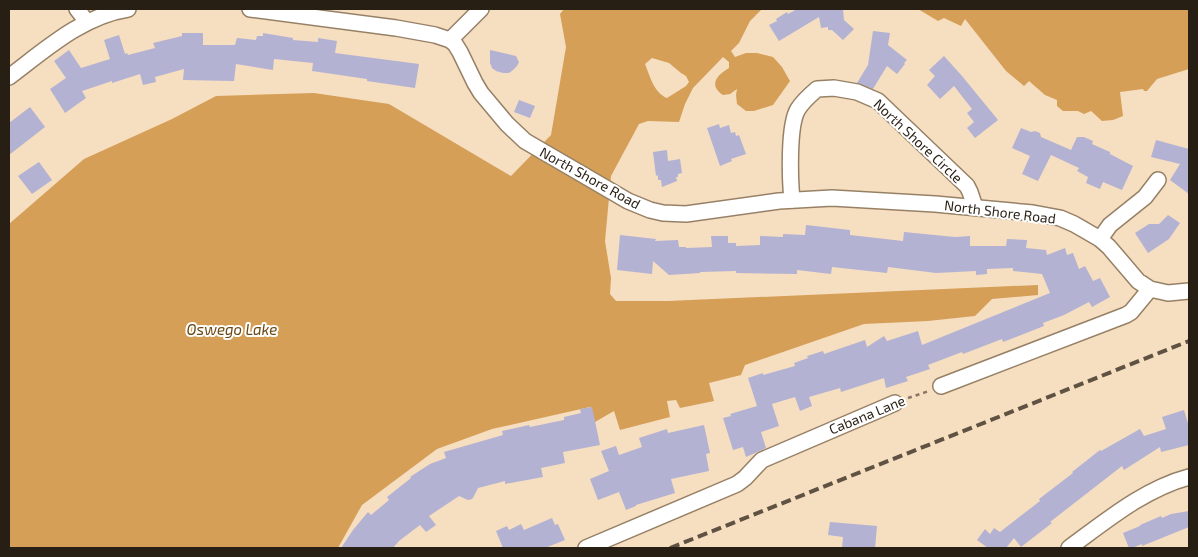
<svg xmlns="http://www.w3.org/2000/svg" width="1198" height="557" font-family="'Exo 2',sans-serif">
<style>
.water{fill:#d59f58;fill-rule:evenodd}
.building{fill:#b3b2d3}
.lines{fill:none;stroke-linecap:round;stroke-linejoin:round}
.street-casing{stroke:#978166;stroke-width:18}
.path{stroke:#877764;stroke-width:2.5;stroke-dasharray:4 4;stroke-linecap:butt}
.street{stroke:#fff;stroke-width:15}
.rail{stroke:#5f5242;stroke-width:4;stroke-dasharray:10 5;stroke-linecap:butt}
.labels{text-anchor:middle;stroke-width:4;stroke-linejoin:round;paint-order:stroke}
.street-label{font-size:14px;fill:#281f14;stroke:#fff}
.water-label{font-size:15px;font-style:italic;fill:#6c4811;stroke:#fff}
</style>
<rect width="100%" height="100%" fill="#f6dec1"/>
<g class="water">
<path d="M564,9H762L750,21L739,43L731,51L735,57L746,53H757L773,57L782,67L790,81L773,105L754,111H746L737,104L736,95L737,89L730,94L723,95C708,85 717,75 729,68V62L723,57L693,88L685,104L679,122L648,121L639,124L611,176L605,241L611,278L610,294L616,301H668L1038,285V295L992,299L975,316L928,321L864,324L745,365L741,375L709,383L714,401L680,408L676,400L667,401L670,417L620,430L614,411L595,422L590,407L492,429L437,449L362,505L338,548H9V224L84,159L172,119L216,96L314,93L389,104L511,176L551,135L566,47L560,14ZM652,58L669,63L681,73L686,76L689,82L686,86L667,98C654,93 650,76 645,64Z"/>
<path d="M918,9H1189V69L1157,79L1147,91H1144L1143,89L1120,92L1123,116L1113,120L1102,121L1091,111L1084,114L1078,111H1063L1057,106V100L1045,95L1029,81L1024,86L1006,71L965,19L961,26L944,18L938,21Z"/>
</g>
<g class="building">
<path d="M797,9H843L844,20L854,29L843,40L832,30H828V27L821,28L819,17L779,41L769,25L777,21L776,19L787,12L788,14Z"/>
<path d="M873,31L890,33L888,45L907,60L904,63L905,64L897,74L887,66L873,89L857,83L868,65Z"/>
<path d="M182,33H203V45H235L237,38L256,40L257,36H263V33L293,38V40L318,42V38L337,41L335,53L419,64L415,88L367,81V79L312,71L313,63L274,59L273,70L236,64L234,81L183,80L184,69L155,77L156,82L143,85L140,74L112,83V81L82,91L86,98L65,113L50,89L66,78L54,61L69,50L81,68L110,59L104,40L119,35L125,54L127,53L128,55L155,48L153,43L182,36Z"/>
<path d="M490,50L516,56L519,62L517,66L513,70L509,73H503L496,71L492,68L490,63Z"/>
<path d="M944,56L962,76L998,120L975,138L967,128L974,122L967,113L972,109L954,86L940,99L927,85L935,76L929,70Z"/>
<path d="M519,100L535,106L530,118L514,112Z"/>
<path d="M30,107L45,127L9,155V123Z"/>
<path d="M719,124L720,128L729,125L731,133L735,132L736,136L739,135L746,154L731,159L732,161L720,166L707,128Z"/>
<path d="M1021,128L1031,132L1035,131L1040,133L1041,137L1071,150L1077,137H1084L1093,141L1092,144L1110,152V154L1133,166L1122,190L1103,182L1100,189L1086,183L1088,177L1077,171L1079,168L1051,155L1038,181L1022,174L1030,156L1012,148Z"/>
<path d="M1156,140L1189,149V194L1170,180L1180,164L1151,157Z"/>
<path d="M667,150L668,161L680,159L682,173L678,174V177H676L677,181L662,187L661,180H658V175L656,176L653,152Z"/>
<path d="M39,162L52,180L32,194L18,176Z"/>
<path d="M1168,215L1180,223L1169,239L1148,253L1135,233L1149,224H1159Z"/>
<path d="M806,225L850,230V235L903,241L904,232L955,237L970,236V246H1006L1007,239L1027,240L1026,248L1046,250L1047,255L1065,248L1067,255L1073,253L1079,269L1085,266L1093,281L1100,278L1110,297L1092,307L1089,302L1064,315L1043,323L1044,326L1003,342L1002,339L963,354L962,352L928,365L930,369L906,377L908,381L886,388L884,378L841,392L840,388L809,397L812,406L800,411L795,397L772,404L779,426L761,432L766,448L746,457L743,447L733,450L723,418L731,416L730,414L757,406L748,378L763,373V375L795,366L794,363L808,358L807,356L823,351L824,354L865,340L867,347L884,336L887,341L918,331L922,345L1050,293L1042,274L1013,271V268L987,269V274L976,275V271L936,273L888,267L887,273L832,267L831,274L797,270V274L736,273V271L700,272V273L669,275L653,261L652,274L617,270L620,235L656,239L655,241L678,240L679,247H686V248L712,247L711,236H728V243H736V246L760,245V236L783,237V234L805,235Z"/>
<path d="M592,407L600,445L563,452L565,463L541,468L543,477L505,484V481L478,488L474,496L472,499L468,500L459,496L429,516L436,525L426,532L420,525L399,541L393,548H341L353,530L368,512L371,515L389,500L387,497L411,478L410,477L430,464L446,458L444,452L503,435L502,431L529,425L530,427L564,420V417L581,413L580,409Z"/>
<path d="M1184,410L1189,427V445L1161,452L1160,447L1124,470L1122,466L1050,522L1052,523L1021,547L1014,538L1006,548H988L977,540L985,529L990,534L994,528L1000,532L1040,501L1039,499L1073,473L1072,472L1100,450L1101,451L1140,429L1144,436L1166,429L1162,417Z"/>
<path d="M704,425L710,453L706,454L709,471L671,479L675,493L636,505V506L626,510L619,492L598,500L590,479L609,471L601,451L616,446L619,455L642,447L639,438L667,429L668,433Z"/>
<path d="M1189,511V527L1142,546V544L1132,548H1129L1123,533L1140,526V525L1161,516L1162,518L1171,514Z"/>
<path d="M552,518L555,525L558,524L565,540L545,548H503L496,531L507,526L509,530L521,524L524,530Z"/>
<path d="M830,522L877,526L875,548H842L843,537L828,535Z"/>
</g>
<g class="lines">
<defs>
<g id="street">
<path d="M77,9L87,22"/>
<path d="M250,9L396,28L435,35L450,40L455,44L460,52L475,83L481,93L507,124L525,141L628,201L650,210L663,213L686,214L779,201L832,198L935,204L1033,213L1060,218L1074,224L1100,239L1109,247L1138,281L1150,289L1168,293L1189,291"/>
<path d="M450,40L481,9"/>
<path d="M9,77C45,50 82,16 128,9"/>
<path d="M792,200C790,180 788,125 798,109C803,101 810,95 817,89L834,88L857,92L878,101L967,186L970,192L975,207"/>
<path d="M1100,239L1110,225L1145,197L1158,180"/>
<path d="M941,386L1126,315L1131,312L1150,289"/>
<path d="M586,548L737,484L745,478L762,460L895,403"/>
<path d="M1069,548C1106,521 1144,489 1189,477"/>
</g>
</defs>
<use href="#street" class="street-casing"/>
<path class="path" d="M908,398L929,391"/>
<use href="#street" class="street"/>
<path class="rail" d="M670,548L1189,341"/>
</g>
<g class="labels">
<g class="street-label">
<text transform="translate(918 141) rotate(43)" y="5">North Shore Circle</text>
<text transform="translate(590 178) rotate(29)" y="5">North Shore Road</text>
<text transform="translate(1000 212) rotate(7)" y="5">North Shore Road</text>
<text transform="translate(867 415) rotate(-22)" y="5">Cabana Lane</text>
</g>
<g class="water-label">
<text x="232" y="335">Oswego Lake</text>
</g>
</g>
<rect width="1198" height="557" fill="none" stroke="#281f14" stroke-width="20"/>
</svg>
